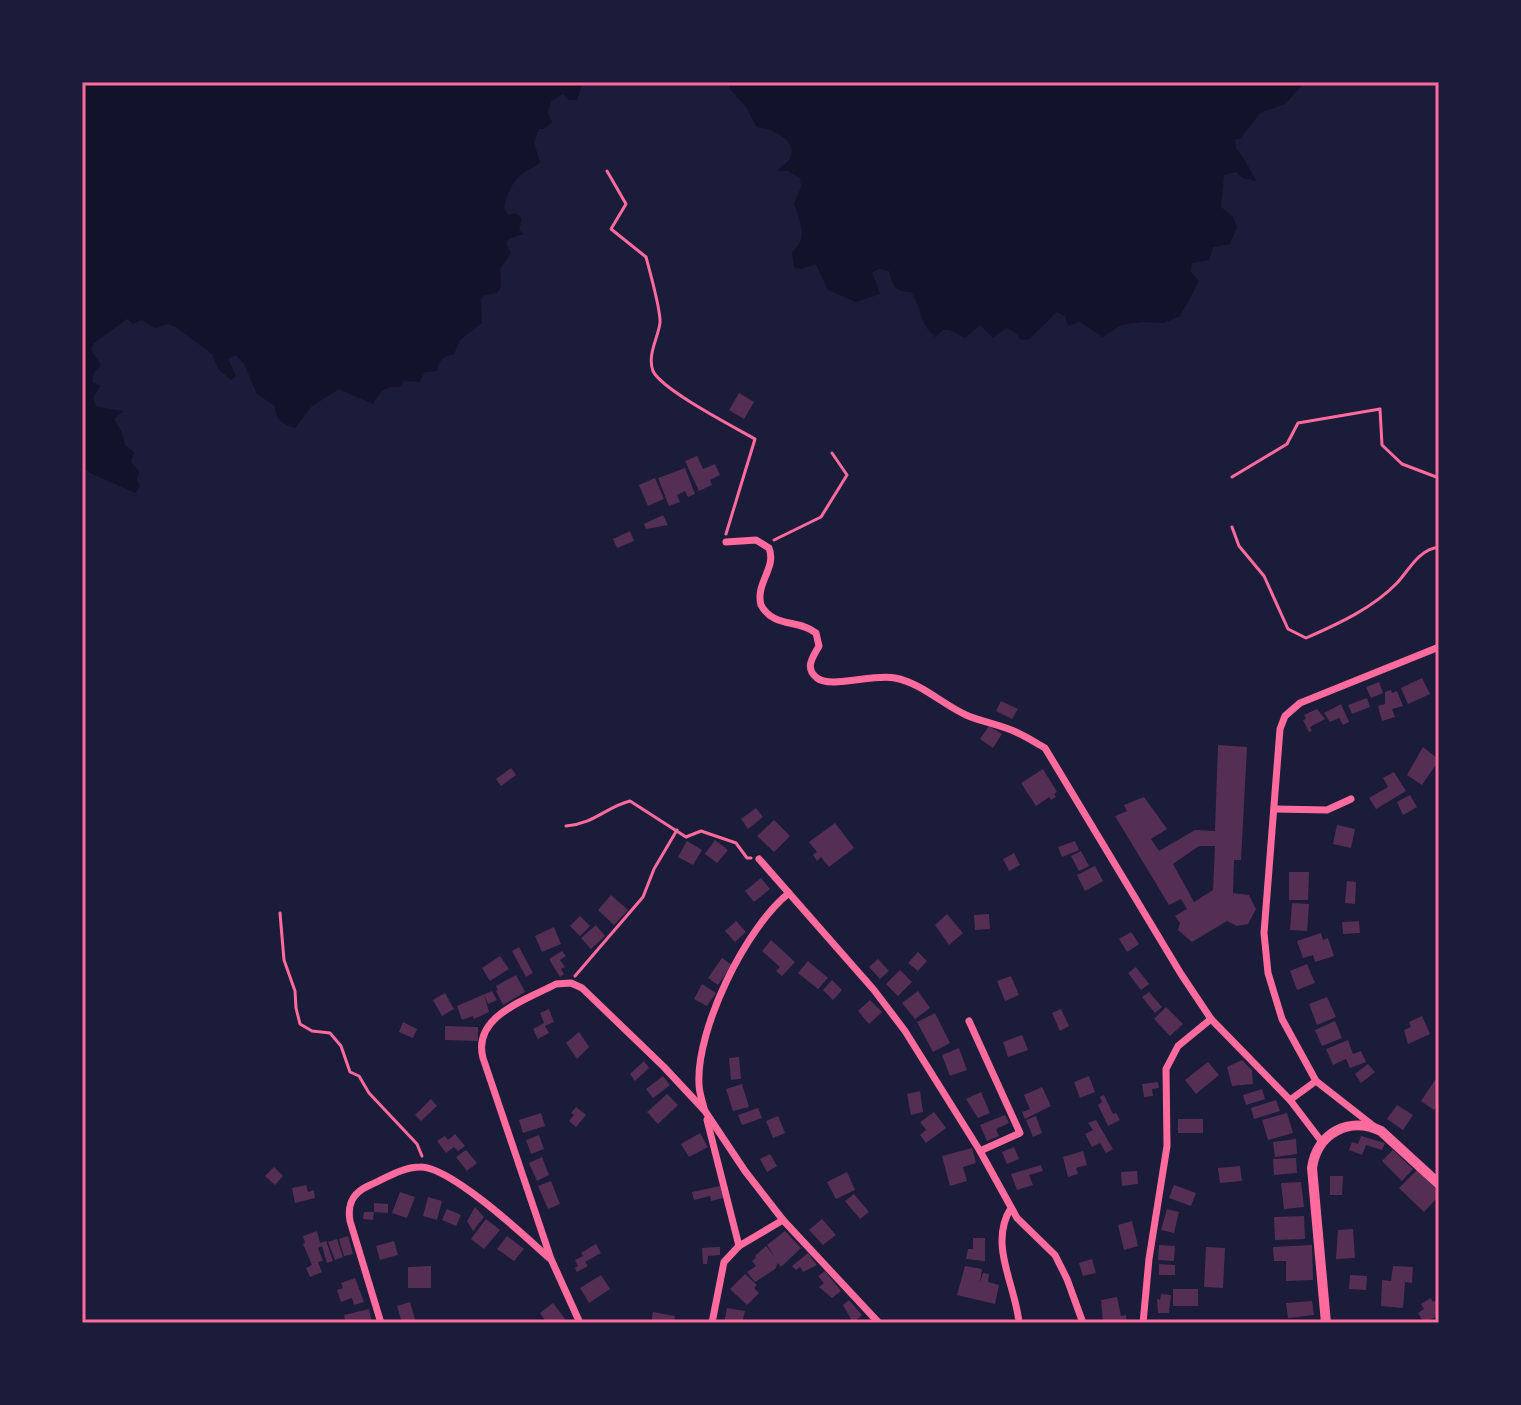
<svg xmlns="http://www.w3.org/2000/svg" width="1521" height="1405" font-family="Arial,sans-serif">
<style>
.water{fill:#12122b}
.building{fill:#542f53;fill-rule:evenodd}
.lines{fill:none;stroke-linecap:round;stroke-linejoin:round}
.path{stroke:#ff6b9d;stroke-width:3}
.minor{stroke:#ff6b9d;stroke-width:7}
.secondary{stroke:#ff6b9d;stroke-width:10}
.neatline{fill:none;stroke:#ff6b9d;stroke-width:3}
</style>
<rect width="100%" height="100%" fill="#1b1b3a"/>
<g class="water">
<path d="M82,82H598L582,85L577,100H569L563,94L551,101L548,113L552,122L544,129H539L534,143L540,162C535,168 530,168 523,173C512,181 506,196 504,209L508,215L515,213L522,218L519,230L524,234L510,238L506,243L511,253L500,269L501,287L497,293L485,295L481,299L482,323L460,340L454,354C444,357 438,359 437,371L425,372L419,382L405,381L399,387C384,386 380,391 373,404L339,389L312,406L295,428C281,423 276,421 275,406L257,394L244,364L236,355L228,359L236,376L231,380L218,369L212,354L176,327L168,324L155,328L142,320L133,324L127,319L94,343L91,350L101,365L94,372L92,382L100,386L93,398L97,407L123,411L114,419L121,431L125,445L134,452L131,462L139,471L137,480L140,486L135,493L90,473L82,466Z"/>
<path d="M729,82H1305L1285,104L1260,113L1241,138L1235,140L1236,149C1246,159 1249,170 1257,181L1243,178L1236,172L1224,175L1221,207L1233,217L1237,227L1230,244L1213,247L1209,260L1192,263L1191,272L1199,281L1180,316L1164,323L1143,322L1121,325L1103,337L1080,322L1068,326L1065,316L1056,312C1048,322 1038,329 1030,339L1021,340L1016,333L1006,328L993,338L980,325L965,338L950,330H943L935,337C916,319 924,311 911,292C893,291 893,286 889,271L879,269L872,272L880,294L856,302L828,290L816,264L801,269L794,267L792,252C810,238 799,222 794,203L801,187L800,178L788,171H777C781,167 789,162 791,156C796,139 770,128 757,127L746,107L729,88Z"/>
</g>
<g class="building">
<path d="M739,393L754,402L744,419L729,410Z"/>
<path d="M697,456L703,469L715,464L720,475L710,480L712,485L699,491L685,461Z"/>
<path d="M685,468L695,494L688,497L685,491L677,495L680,502L669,506L658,478Z"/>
<path d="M655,478L664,499L648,506L639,485Z"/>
<path d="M663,515L668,525L646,529L644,524Z"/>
<path d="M630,531L634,541L617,548L613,539Z"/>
<path d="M1422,678L1430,694L1408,704L1401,688Z"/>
<path d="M1379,682L1383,693L1371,698L1366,687Z"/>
<path d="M1391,690L1392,693L1397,691L1403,706L1392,709L1395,717L1382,721L1378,706L1385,704V692Z"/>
<path d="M1367,698L1370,707L1352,714L1348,705Z"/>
<path d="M1001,701L1018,709L1012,719L996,711Z"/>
<path d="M1341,704L1349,722L1343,725L1339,718L1330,722L1324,713Z"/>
<path d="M1317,709L1325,719L1310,727L1312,731L1309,732L1303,720L1306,719L1304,715Z"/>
<path d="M989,726L1002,734L993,748L980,739Z"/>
<path d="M1218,745L1247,747L1241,860H1234L1233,893L1249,895L1256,909L1248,924L1237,926L1227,921L1192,942L1178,930L1180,923L1175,916L1187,909L1181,899L1169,905L1115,816L1127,811L1124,805L1144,797L1167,829L1151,839L1159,851L1195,830L1215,831ZM1199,846H1215L1213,890L1194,902L1173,864Z"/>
<path d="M1423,747L1439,760L1422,785L1407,775Z"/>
<path d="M511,768L516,775L501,786L496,779Z"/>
<path d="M1043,769L1057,792L1054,794L1056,797L1051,800L1049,797L1036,806L1021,783Z"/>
<path d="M1394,772L1406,791L1376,809L1369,798L1388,787L1383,778Z"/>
<path d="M1410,795L1417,807L1403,815L1397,802Z"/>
<path d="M756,808L763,817L748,829L741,819Z"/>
<path d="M774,820L790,836L774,852L757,836Z"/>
<path d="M835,823L854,848L829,867L821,857L817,861L813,855L817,852L809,842Z"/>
<path d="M1337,825L1355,829L1351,848L1333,844Z"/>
<path d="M715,840L728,850L717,863L705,854Z"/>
<path d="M687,841L702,850L693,865L678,857Z"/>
<path d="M1075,841L1079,850L1062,857L1058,847Z"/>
<path d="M1081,851L1089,866L1079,871L1071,856Z"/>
<path d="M1014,853L1020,865L1009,871L1003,859Z"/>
<path d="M1095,866L1103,881L1085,891L1077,875Z"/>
<path d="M1289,872H1309L1308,900H1289Z"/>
<path d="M761,878L770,889L754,902L745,891Z"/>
<path d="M1347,881L1356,882L1355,904L1345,903Z"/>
<path d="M611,895L628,910L614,925L598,910Z"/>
<path d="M1292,903L1309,904L1307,931L1290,930Z"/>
<path d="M947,914L963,933L949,945L935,925Z"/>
<path d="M989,914L990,929L975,930L974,915Z"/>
<path d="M580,916L590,926L580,936L570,926Z"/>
<path d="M736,921L746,932L735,942L725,931Z"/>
<path d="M1359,921L1360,933L1343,934L1342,922Z"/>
<path d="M596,925L605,936L591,949L581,938Z"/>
<path d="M554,927L561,944L542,952L535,936Z"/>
<path d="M1131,932L1139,944L1127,952L1119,939Z"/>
<path d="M1321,933L1323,940L1328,938L1334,956L1315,962L1313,955L1303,958L1297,941Z"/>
<path d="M771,940L795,962L782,976L776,971L780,967L762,951Z"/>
<path d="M519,947L533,973L526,977L512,951Z"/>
<path d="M562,951L566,956L560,960L565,967L561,969L564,974L560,977L549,959Z"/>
<path d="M918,952L927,961L918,971L908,963Z"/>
<path d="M500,956L509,969L490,981L482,968Z"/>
<path d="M722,958L732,965L718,985L708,978Z"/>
<path d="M878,959L889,971L880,979L869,967Z"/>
<path d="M808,961L828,978L818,989L798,973Z"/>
<path d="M1307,964L1315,983L1297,990L1290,971Z"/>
<path d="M1136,967L1149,984L1141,990L1128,973Z"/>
<path d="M900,970L912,982L898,996L886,984Z"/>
<path d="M516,975L525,992L503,1005L496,991L498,990L496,986Z"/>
<path d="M1011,976L1019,995L1005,1001L997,981Z"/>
<path d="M832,980L842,990L833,1000L823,990Z"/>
<path d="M702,984L716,993L707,1006L694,999Z"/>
<path d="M492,991L497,1000L488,1004L484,994L489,1012L474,1019L473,1016L462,1020L457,1006Z"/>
<path d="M918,991L930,1008L915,1019L902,1003Z"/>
<path d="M1149,992L1162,1007L1155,1013L1142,997Z"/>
<path d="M445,993L454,1009L442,1016L433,1000Z"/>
<path d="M1327,997L1336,1017L1317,1025L1309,1004Z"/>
<path d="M870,1000L882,1012L869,1024L858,1011Z"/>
<path d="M1166,1007L1183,1024L1170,1036L1154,1019Z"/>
<path d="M549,1009L554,1022L545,1026L549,1033L538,1039L533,1029L544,1023L540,1013Z"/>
<path d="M1061,1009L1069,1026L1060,1031L1052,1013Z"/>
<path d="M935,1013L950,1043L933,1052L917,1022Z"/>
<path d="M1422,1016L1430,1034L1408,1044L1404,1030L1411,1027L1409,1022Z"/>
<path d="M1335,1021L1342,1038L1322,1046L1315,1030Z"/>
<path d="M403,1022L417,1029L413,1038L399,1032Z"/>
<path d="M445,1026L478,1027V1041L445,1040Z"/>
<path d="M579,1032L589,1047L577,1059L566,1043Z"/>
<path d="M1022,1035L1028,1050L1008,1057L1003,1042Z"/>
<path d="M1348,1040L1353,1054L1361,1051L1366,1062L1350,1068L1346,1059L1333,1065L1326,1049Z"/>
<path d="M959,1048L967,1070L950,1076L942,1055Z"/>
<path d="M739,1057L741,1079L731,1080L729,1058Z"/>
<path d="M1242,1060L1252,1070L1253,1084L1232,1086L1227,1067Z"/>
<path d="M644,1061L649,1068L635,1081L630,1074Z"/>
<path d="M1208,1062L1219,1075L1196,1094L1185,1080Z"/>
<path d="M1368,1064L1375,1072L1361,1083L1355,1074Z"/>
<path d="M663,1076L670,1085L653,1098L646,1089Z"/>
<path d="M1089,1076L1095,1092L1080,1098L1074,1082Z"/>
<path d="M1435,1080L1439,1082V1104L1434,1110L1421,1101Z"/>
<path d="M1158,1082L1159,1088L1152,1089L1153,1096L1144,1097L1142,1084Z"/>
<path d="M742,1084L749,1107L733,1111L726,1089Z"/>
<path d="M1042,1087L1051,1106L1025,1119L1022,1112L1030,1109L1024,1095Z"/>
<path d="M1262,1089L1265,1099L1246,1105L1243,1095Z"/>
<path d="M920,1091L923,1112L911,1115L907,1094Z"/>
<path d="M981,1092L990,1113L978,1118L966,1099Z"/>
<path d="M667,1094L678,1105L658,1124L647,1112Z"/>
<path d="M1104,1095L1113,1114L1116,1113L1120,1120L1108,1126L1098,1105L1102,1102L1100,1097Z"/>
<path d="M431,1099L437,1106L421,1121L415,1115Z"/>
<path d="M1276,1100L1280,1111L1254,1119L1251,1108Z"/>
<path d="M1397,1105L1413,1115L1403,1130L1387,1119Z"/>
<path d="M576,1107L586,1115L576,1127L569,1121L574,1115L571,1113Z"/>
<path d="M758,1108L762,1118L742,1125L738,1115Z"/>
<path d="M934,1112L946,1128L926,1143L920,1135L926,1130L920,1122Z"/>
<path d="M541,1113L545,1126L523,1133L519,1120Z"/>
<path d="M1287,1113L1293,1133L1268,1140L1262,1120Z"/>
<path d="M1005,1115L1009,1123L996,1129L999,1136L987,1141L980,1125Z"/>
<path d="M778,1116L785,1133L773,1138L766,1121Z"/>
<path d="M1036,1116L1042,1133L1033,1137L1026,1120Z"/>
<rect x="1178" y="1119" width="25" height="14"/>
<path d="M1096,1120L1113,1149L1106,1153L1100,1143L1092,1147L1085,1134L1093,1130L1088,1123Z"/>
<path d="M700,1133L708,1147L689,1157L681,1144Z"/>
<path d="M455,1134L465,1146L458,1151L454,1147L446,1153L437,1141L445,1136L448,1140Z"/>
<path d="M539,1135L544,1149L531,1154L526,1140Z"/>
<path d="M1361,1136L1385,1143L1382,1150L1366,1145L1362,1155L1349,1150L1352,1142L1358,1144Z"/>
<path d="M1296,1139L1297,1154L1275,1157L1273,1142Z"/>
<path d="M1014,1147L1019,1159L1007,1164L1002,1152Z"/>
<path d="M972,1148L976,1163L963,1167L967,1181L950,1186L942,1156Z"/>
<path d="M466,1150L477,1163L467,1171L456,1157Z"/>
<path d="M1393,1150L1413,1169L1402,1181L1382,1161Z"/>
<path d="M1083,1151L1087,1165L1076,1168L1078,1174L1068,1177L1063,1157Z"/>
<path d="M770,1154L777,1166L767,1172L760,1159Z"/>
<path d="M542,1157L549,1175L537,1181L529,1163Z"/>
<path d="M1296,1158L1297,1173L1274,1175L1273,1159Z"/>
<path d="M1041,1165L1043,1171L1029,1175L1033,1185L1017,1190L1011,1174Z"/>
<path d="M1240,1166L1242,1181L1220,1183L1218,1168Z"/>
<path d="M274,1167L283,1176L275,1185L265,1176Z"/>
<path d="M1417,1170L1439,1192V1196L1424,1212L1399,1188Z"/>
<path d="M1137,1171L1138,1184L1122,1186L1121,1172Z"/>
<path d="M847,1172L855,1190L836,1199L827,1182Z"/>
<path d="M1330,1176H1343L1342,1195H1330Z"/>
<path d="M551,1181L560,1204L548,1209L538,1186Z"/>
<path d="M1301,1182L1304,1207L1284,1209L1281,1183Z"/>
<path d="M306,1185L308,1192L314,1190L315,1198L295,1203L292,1188Z"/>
<path d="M1174,1185L1196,1193L1191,1206L1169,1198Z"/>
<path d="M720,1186L723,1198L711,1201L710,1196L694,1200L692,1192Z"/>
<path d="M400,1192L415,1197L407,1218L392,1213Z"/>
<path d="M854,1194L869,1212L860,1219L845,1201Z"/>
<path d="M428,1197L442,1201L437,1220L423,1216Z"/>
<path d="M374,1203L388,1204V1213L374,1212L373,1220L363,1219L364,1212H374Z"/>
<path d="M475,1207L484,1217L473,1231L467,1221Z"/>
<path d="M447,1209L461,1215L456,1226L442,1220Z"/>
<path d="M1167,1209L1179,1212L1174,1233L1161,1230Z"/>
<path d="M1304,1216L1305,1239L1275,1240L1274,1217Z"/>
<path d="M486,1219L500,1230L484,1249L471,1239Z"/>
<path d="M822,1219L836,1235L823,1245L809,1230Z"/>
<path d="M1132,1221L1138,1246L1124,1250L1118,1225Z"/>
<path d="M1353,1229L1355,1258L1336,1259L1338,1230Z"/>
<path d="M317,1231L320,1243L326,1241L333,1261L327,1263L322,1246L318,1248L323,1261L318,1262L322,1272L310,1277L306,1268L312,1265L303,1244L305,1243L303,1236Z"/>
<path d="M785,1231L801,1248L781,1267L778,1263L775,1269L755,1282L747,1272L756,1266L752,1261L756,1258L755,1256L766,1246L775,1257L767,1245Z"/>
<path d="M348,1236L353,1254L344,1256L339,1239Z"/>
<path d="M507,1236L524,1249L514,1261L497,1249Z"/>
<path d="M973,1238H985V1261L966,1259L968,1249H973Z"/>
<path d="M337,1239L343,1257L335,1260L328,1242Z"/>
<path d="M394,1241L398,1255L380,1260L376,1246Z"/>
<path d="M596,1244L601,1253L585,1262L588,1266L577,1272L575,1268L578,1266L575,1260L583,1256L581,1253Z"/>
<path d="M1159,1245L1175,1246L1174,1261L1158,1260Z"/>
<path d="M1312,1245L1313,1280L1286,1281V1261H1274L1273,1247Z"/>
<path d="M717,1247H720V1255L708,1256L707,1264H703L702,1248Z"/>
<path d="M1206,1247L1225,1248L1223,1288L1204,1287Z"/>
<path d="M808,1253L817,1265L803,1272L800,1267L796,1270L792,1266Z"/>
<path d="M1092,1259L1096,1273L1083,1276L1079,1263Z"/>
<path d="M1159,1264L1175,1265V1275H1159Z"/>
<path d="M431,1266V1288H408V1267Z"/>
<path d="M965,1266L982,1269L980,1283L983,1273L989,1274L988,1282L999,1285L995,1304L957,1295Z"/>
<path d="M1393,1266L1413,1267L1412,1283L1405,1282L1403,1308L1381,1306L1382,1280L1391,1281Z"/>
<path d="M825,1271L841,1291L832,1298L819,1287L824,1283L818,1276Z"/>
<path d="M745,1274L757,1285L754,1288L759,1293L747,1305L730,1289Z"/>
<path d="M601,1275L610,1289L589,1303L580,1288Z"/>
<path d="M1350,1275L1367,1276L1366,1290L1349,1289Z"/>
<path d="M355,1278L364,1302L354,1305L352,1298L341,1302L337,1290L343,1288L341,1283Z"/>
<rect x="1173" y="1289" width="25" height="17"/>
<path d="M1161,1294L1171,1295L1169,1313H1158L1157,1299L1160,1300Z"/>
<path d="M1117,1297L1121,1316L1126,1315L1127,1323H1103L1101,1300Z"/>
<path d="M1431,1298L1433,1302L1438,1299L1439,1302V1315L1424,1323L1418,1313L1424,1309L1421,1304Z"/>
<path d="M849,1300L862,1315L853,1323L843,1305Z"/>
<path d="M1312,1301L1314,1315L1288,1318L1286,1303Z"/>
<path d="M410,1302L416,1323H402L397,1306Z"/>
<path d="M553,1303L565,1319L559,1323H547L540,1313Z"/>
<path d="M727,1308L745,1311L742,1323H724Z"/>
<path d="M369,1309L372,1323H346L344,1315Z"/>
<path d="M653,1312L675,1316L674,1323H651Z"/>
</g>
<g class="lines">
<g class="path">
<path d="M607,171L626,204L611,229L646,257C650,272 661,311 660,323C658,338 647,355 653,371C662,390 734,427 755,439L726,534"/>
<path d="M1232,477L1287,444L1298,423L1380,409L1382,445L1402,464L1439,478"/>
<path d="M1232,527L1239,546L1264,576L1288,629L1306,638C1338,624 1373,608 1397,583C1410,569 1418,550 1439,547"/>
<path d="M774,540L821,517L847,475L832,453"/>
<path d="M566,826C594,824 606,807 630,801L686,837L701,831L736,843L747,858H751"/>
<path d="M280,913L284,960L295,991L296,1008L300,1024L312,1031L330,1033L341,1046L350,1072L359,1076L369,1093L417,1144L422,1156"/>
<path d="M575,976L643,897L654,869L677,830"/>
</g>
<g class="minor">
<path d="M726,542L756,540L769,548C777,568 755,583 761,605C773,628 799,619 816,633L819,646C813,657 804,668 817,678C830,689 875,673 895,678C921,683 942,704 966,715C982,722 1002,725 1018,733C1027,737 1036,743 1045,748L1181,974L1211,1019L1290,1100L1322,1142"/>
<path d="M1275,809L1327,810L1351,799"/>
<path d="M759,859L874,990L905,1031L980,1151L1017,1218L1055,1255L1067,1279L1083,1323"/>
<path d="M969,1021L1020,1133L980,1151"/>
<path d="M1290,1100L1316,1081"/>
<path d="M704,1108C702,1100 699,1092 699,1084C696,1029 746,927 789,893"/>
<path d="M707,1120L739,1246L724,1262L712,1323"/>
<path d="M1376,1128L1316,1081L1282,1019L1268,973L1264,933L1280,729L1285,716L1300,703L1439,647"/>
<path d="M1011,1208C988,1244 1016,1286 1019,1323"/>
<path d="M739,1246L783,1220"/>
<path d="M381,1323L350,1221C347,1204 353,1193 368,1186C384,1179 402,1167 420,1167C450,1166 525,1236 549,1258"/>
<path d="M580,1323L551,1259L483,1058C472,1016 526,1000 556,984L571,983L582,988L664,1067L705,1111L745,1171L783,1220L879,1323"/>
<path d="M1143,1323L1149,1259L1167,1146L1166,1069L1178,1046L1211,1019"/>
</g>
<path class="secondary" d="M1326,1323L1312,1168C1317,1133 1349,1116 1381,1131L1439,1184"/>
</g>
<rect width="1521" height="1405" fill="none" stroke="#1b1b3a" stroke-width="168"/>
<rect x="84" y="84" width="1353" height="1237" class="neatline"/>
</svg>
